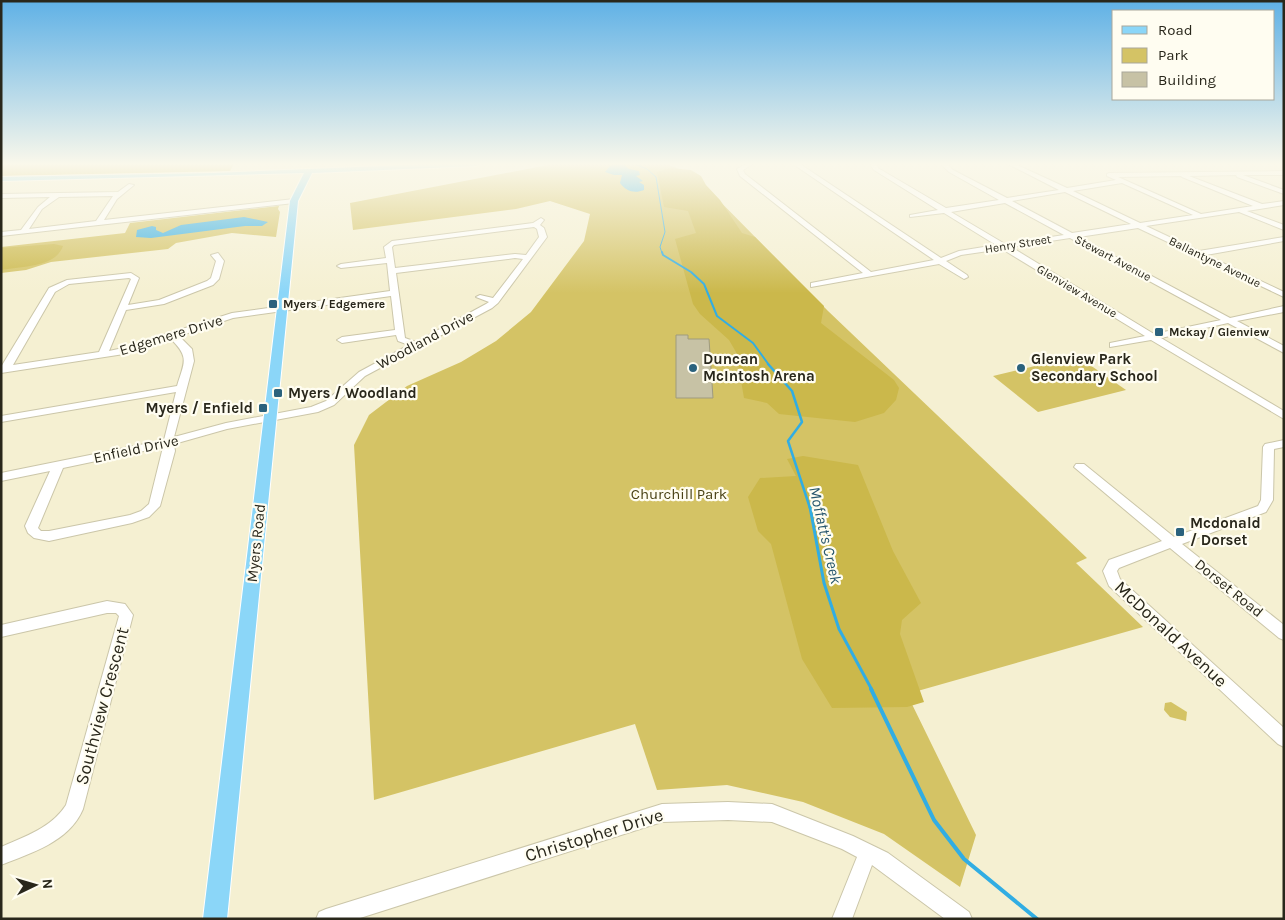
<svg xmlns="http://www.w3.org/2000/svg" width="1285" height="920" font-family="Karla,sans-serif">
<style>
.green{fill:#d4c365}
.forest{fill:#cbb84b}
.water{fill:#31ade3}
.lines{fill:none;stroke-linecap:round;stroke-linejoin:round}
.stream-far4{stroke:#31ade3;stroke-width:1}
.stream-far3{stroke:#31ade3;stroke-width:2}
.stream-far2{stroke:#31ade3;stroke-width:2.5}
.stream-far1{stroke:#31ade3;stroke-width:3}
.stream{stroke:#31ade3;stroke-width:4}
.building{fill:#c7c2a5;stroke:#9f9b7f}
.minor-casing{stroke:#cbc6a9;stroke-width:2}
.major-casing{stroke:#fff;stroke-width:2}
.minor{fill:#fff;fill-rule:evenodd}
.major{fill:#8bd6f8;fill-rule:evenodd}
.poi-dot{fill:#2b627d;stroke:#fffdf1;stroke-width:2}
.labels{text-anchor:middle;stroke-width:4.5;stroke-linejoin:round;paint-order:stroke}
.far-street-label{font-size:12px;fill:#29271b;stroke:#fffdf1}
.far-poi-label{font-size:12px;font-weight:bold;fill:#29271b;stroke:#fffdf1;text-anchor:start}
.street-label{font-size:15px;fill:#29271b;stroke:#fffdf1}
.poi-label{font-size:15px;font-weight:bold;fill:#29271b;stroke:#fffdf1;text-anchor:start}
.park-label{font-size:15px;fill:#4a4215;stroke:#fffdf1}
.water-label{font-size:16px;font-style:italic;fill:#27566d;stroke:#fffdf1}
.near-street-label{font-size:18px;fill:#29271b;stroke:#fffdf1}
</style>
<rect width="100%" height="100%" fill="#f5f0d2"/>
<g class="green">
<path d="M553,164H666L693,174L828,311L1087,558L1076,563L1143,627L907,694L976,835L960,887L884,834L803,802L727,785L657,790L635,724L374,800L354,445L369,415L407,386L461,362L496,341L531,312L584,241L590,214L550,201L516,209L353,230L350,203Z"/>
<path d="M279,206L278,209L280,212L276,237L232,233L176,243L168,249L51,262L26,270L1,273V247L125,233L130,223Z"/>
<path d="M1077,356L1126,390L1038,412L993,376Z"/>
<path d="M1171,702L1187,712L1186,721L1170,717L1164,710L1165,703Z"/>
</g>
<g class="forest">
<path d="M1,164H234L230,171L1,176Z"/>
<path d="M670,168L691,170L701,176L706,185L720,200L742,233L755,237L824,306L821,323L894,380L899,388L896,400L884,413L855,422L779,414L767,403L744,398L736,352L729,340L700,314L693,304L675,239L696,233L688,211L664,207L657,172Z"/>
<path d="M54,244L63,246C55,268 21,266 1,270V248Z"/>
<path d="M803,456L858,465L893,551L921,603L902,620L900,634L924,702L907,707L832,708L802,659L771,544L758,531L748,497L760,478L796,476L787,459Z"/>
</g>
<g class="water">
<path d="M616,164H623L629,169L639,171L640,175L636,176L643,181L639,182L644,185V190C634,194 626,191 620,183L622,175H614L605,172L610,166Z"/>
<path d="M244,217L268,222L262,226H245L151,238L136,237L137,230L152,226L156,227V230L163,233L181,225Z"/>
</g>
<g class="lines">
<path class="stream-far4" d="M635,164L647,169L656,177L665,232L660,247L662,253"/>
<path class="stream-far3" d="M662,252L663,255L691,272L704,284L717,316L753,343L769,365"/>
<path class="stream-far2" d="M768,364L792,391L802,422L788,441L810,508"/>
<path class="stream-far1" d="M810,507L824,583L839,629L872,690"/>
<path class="stream" d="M871,689L934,820L964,859L1037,919"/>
</g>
<path class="building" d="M676,335H688V339H709L713,398H676Z"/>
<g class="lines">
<defs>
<g id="minor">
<path d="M746,164H753L743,170L745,174L871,272L934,260L793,164H800L941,258L959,251L996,245L944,213L910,217V215L938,210L874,170L870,164H876L878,168L946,208L999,200L949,172L941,164H947L953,170L1007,198L1059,190L1008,164H1015L1067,188L1116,180L1107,176V174L1109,173L1284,171V175H1243L1284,190V194L1237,177L1236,175L1189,176L1262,204L1284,201V205L1247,211L1284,225V230L1239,212L1146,226L1199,251L1284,237V241L1206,255L1284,292V297L1138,228L1079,237L1230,318L1284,306V312L1237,321L1284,346V353L1228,323L1161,338L1284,411V419L1151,340L1110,347V343L1145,336L1002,249L961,255L946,261L967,275L968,277L964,279L939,264L811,287V283L863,273L740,176L737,169ZM1181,176L1182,177L1253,206L1201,214L1118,177ZM1122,183L1193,215L1140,223L1073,191ZM1065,192L1131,224L1072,233L1012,201ZM1005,203L1064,235L1005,244L951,212ZM1070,238L1221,320L1154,334L1011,247Z"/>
<path d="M129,184L134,185L117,199L104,220L294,199L297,201L294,203L1,236V232L21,230L38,207L50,197L1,198V194L118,192ZM113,196L96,221L29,229L42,209L59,197Z"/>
<path d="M541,218L544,220L540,225L544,228L547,237L498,303L492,308L365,376L334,405L318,412L227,429L174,444L175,451L160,506L149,517L132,523L49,541L34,538L28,533L25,526L50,471L1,481V473L164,440L176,392L1,422V416L177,386C184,362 190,358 171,339L124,354L1,373V367L49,288L67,280L131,273L139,278L128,305L159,300L207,281L211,278L216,261L211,255L218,253L224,261L219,279L213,285L164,304L126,310L109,351L123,348L232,313L390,291L387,263L341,268L337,266L341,264L386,258L384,247L392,241L533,223ZM534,227L537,229L539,237L526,255L515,254L395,268L392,247L394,245ZM515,258L523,259L493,298L480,295L476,297L489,302L486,304L416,342L405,338L396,273ZM129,278L131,279L99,352L13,365L55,292L69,284ZM391,296L395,330L342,337L337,340L342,343L396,335L398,341L409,345L359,372L326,401L311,407L226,423L174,437L194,361L192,349L179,336L233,318ZM163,447L149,504L141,511L130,515L49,531H41L38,528L63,468Z"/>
<path d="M1284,440V447L1274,449L1273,500L1266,512L1182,544L1284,625V640L1279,638L1170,548L1119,568L1117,571L1120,579L1284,728V747L1278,744L1109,586L1103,571L1109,560L1162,541L1074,467L1076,464H1084L1174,537L1258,506L1261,500L1263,447L1265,444Z"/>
<path d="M107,601L125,604L133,615L83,809C69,842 31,853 1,865V847C26,836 51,828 66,805L119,616L116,613H107L1,637V625Z"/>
<path d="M728,802L772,804L853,836L888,853L969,912L972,919H945L872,865L852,919H832L857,857L842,849L772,822L728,820L662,822L357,919H316L319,912L326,909L662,804Z"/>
</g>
<path id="major" d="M430,164H480L476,166L312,173L298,201L227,919H203L290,201L304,173L1,181V177L213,173Z"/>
</defs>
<use href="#minor" class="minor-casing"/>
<use href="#major" class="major-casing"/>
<use href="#minor" class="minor"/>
<use href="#major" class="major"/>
</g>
<linearGradient id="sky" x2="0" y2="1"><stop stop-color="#5fb1e6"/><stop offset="0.56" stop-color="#faf8eb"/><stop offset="1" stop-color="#faf8eb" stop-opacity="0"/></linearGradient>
<rect width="1285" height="293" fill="url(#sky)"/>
<g class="poi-dot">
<rect x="268" y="299" width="10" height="10" rx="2.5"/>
<rect x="1154" y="327" width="10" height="10" rx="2.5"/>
<circle cx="693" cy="368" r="5"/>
<circle cx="1021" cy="368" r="5"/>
<rect x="273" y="388" width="10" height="10" rx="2.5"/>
<rect x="258" y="403" width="10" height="10" rx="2.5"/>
<rect x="1175" y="527" width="10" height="10" rx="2.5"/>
</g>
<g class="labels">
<g class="far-street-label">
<text transform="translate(1018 244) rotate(-9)" y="4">Henry Street</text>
<text transform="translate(1113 258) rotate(28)" y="4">Stewart Avenue</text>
<text transform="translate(1215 262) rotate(26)" y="4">Ballantyne Avenue</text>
<text transform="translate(1077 291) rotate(31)" y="4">Glenview Avenue</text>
</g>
<g class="far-poi-label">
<text x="283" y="308">Myers / Edgemere</text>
<text x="1169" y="336">Mckay / Glenview</text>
</g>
<g class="street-label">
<text transform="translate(171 335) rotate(-17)" y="5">Edgemere Drive</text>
<text transform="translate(425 340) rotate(-28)" y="5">Woodland Drive</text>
<text transform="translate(136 449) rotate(-12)" y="5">Enfield Drive</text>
<text transform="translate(256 543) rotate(-84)" y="5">Myers Road</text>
<text transform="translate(1229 588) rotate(39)" y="5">Dorset Road</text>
</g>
<g class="poi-label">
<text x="703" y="364">Duncan<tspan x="703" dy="17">McIntosh Arena</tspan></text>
<text x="1031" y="364">Glenview Park<tspan x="1031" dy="17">Secondary School</tspan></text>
<text x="288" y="398">Myers / Woodland</text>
<text x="253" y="413" text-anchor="end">Myers / Enfield</text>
<text x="1190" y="528">Mcdonald<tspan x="1190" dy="17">/ Dorset</tspan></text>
</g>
<g class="park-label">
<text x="679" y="499">Churchill Park</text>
</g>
<g class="water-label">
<text transform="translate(826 535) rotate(77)" y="6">Moffatt's Creek</text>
</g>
<g class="near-street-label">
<text transform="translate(1171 634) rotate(43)" y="6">McDonald Avenue</text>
<text transform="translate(102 706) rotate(-75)" y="6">Southview Crescent</text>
<text transform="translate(594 835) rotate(-17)" y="6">Christopher Drive</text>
</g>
</g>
<rect width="1285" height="920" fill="none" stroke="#29271b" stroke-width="5"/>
<rect x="1112" y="10" width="162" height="90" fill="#fffdf1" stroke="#a9a79b"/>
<rect x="1122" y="26" width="25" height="8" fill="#8bd6f8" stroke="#a9a79b"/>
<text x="1158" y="35" font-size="15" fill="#29271b">Road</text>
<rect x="1122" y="48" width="25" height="15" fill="#d4c365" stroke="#a9a79b"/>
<text x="1158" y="60" font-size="15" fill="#29271b">Park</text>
<rect x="1122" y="72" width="25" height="15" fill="#c7c2a5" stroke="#a9a79b"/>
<text x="1158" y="85" font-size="15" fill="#29271b">Building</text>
<g transform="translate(35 885) rotate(85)" stroke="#fffdf1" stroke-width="4" paint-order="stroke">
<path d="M0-4L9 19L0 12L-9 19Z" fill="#29271b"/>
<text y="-8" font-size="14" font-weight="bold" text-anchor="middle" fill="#29271b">N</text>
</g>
</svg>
